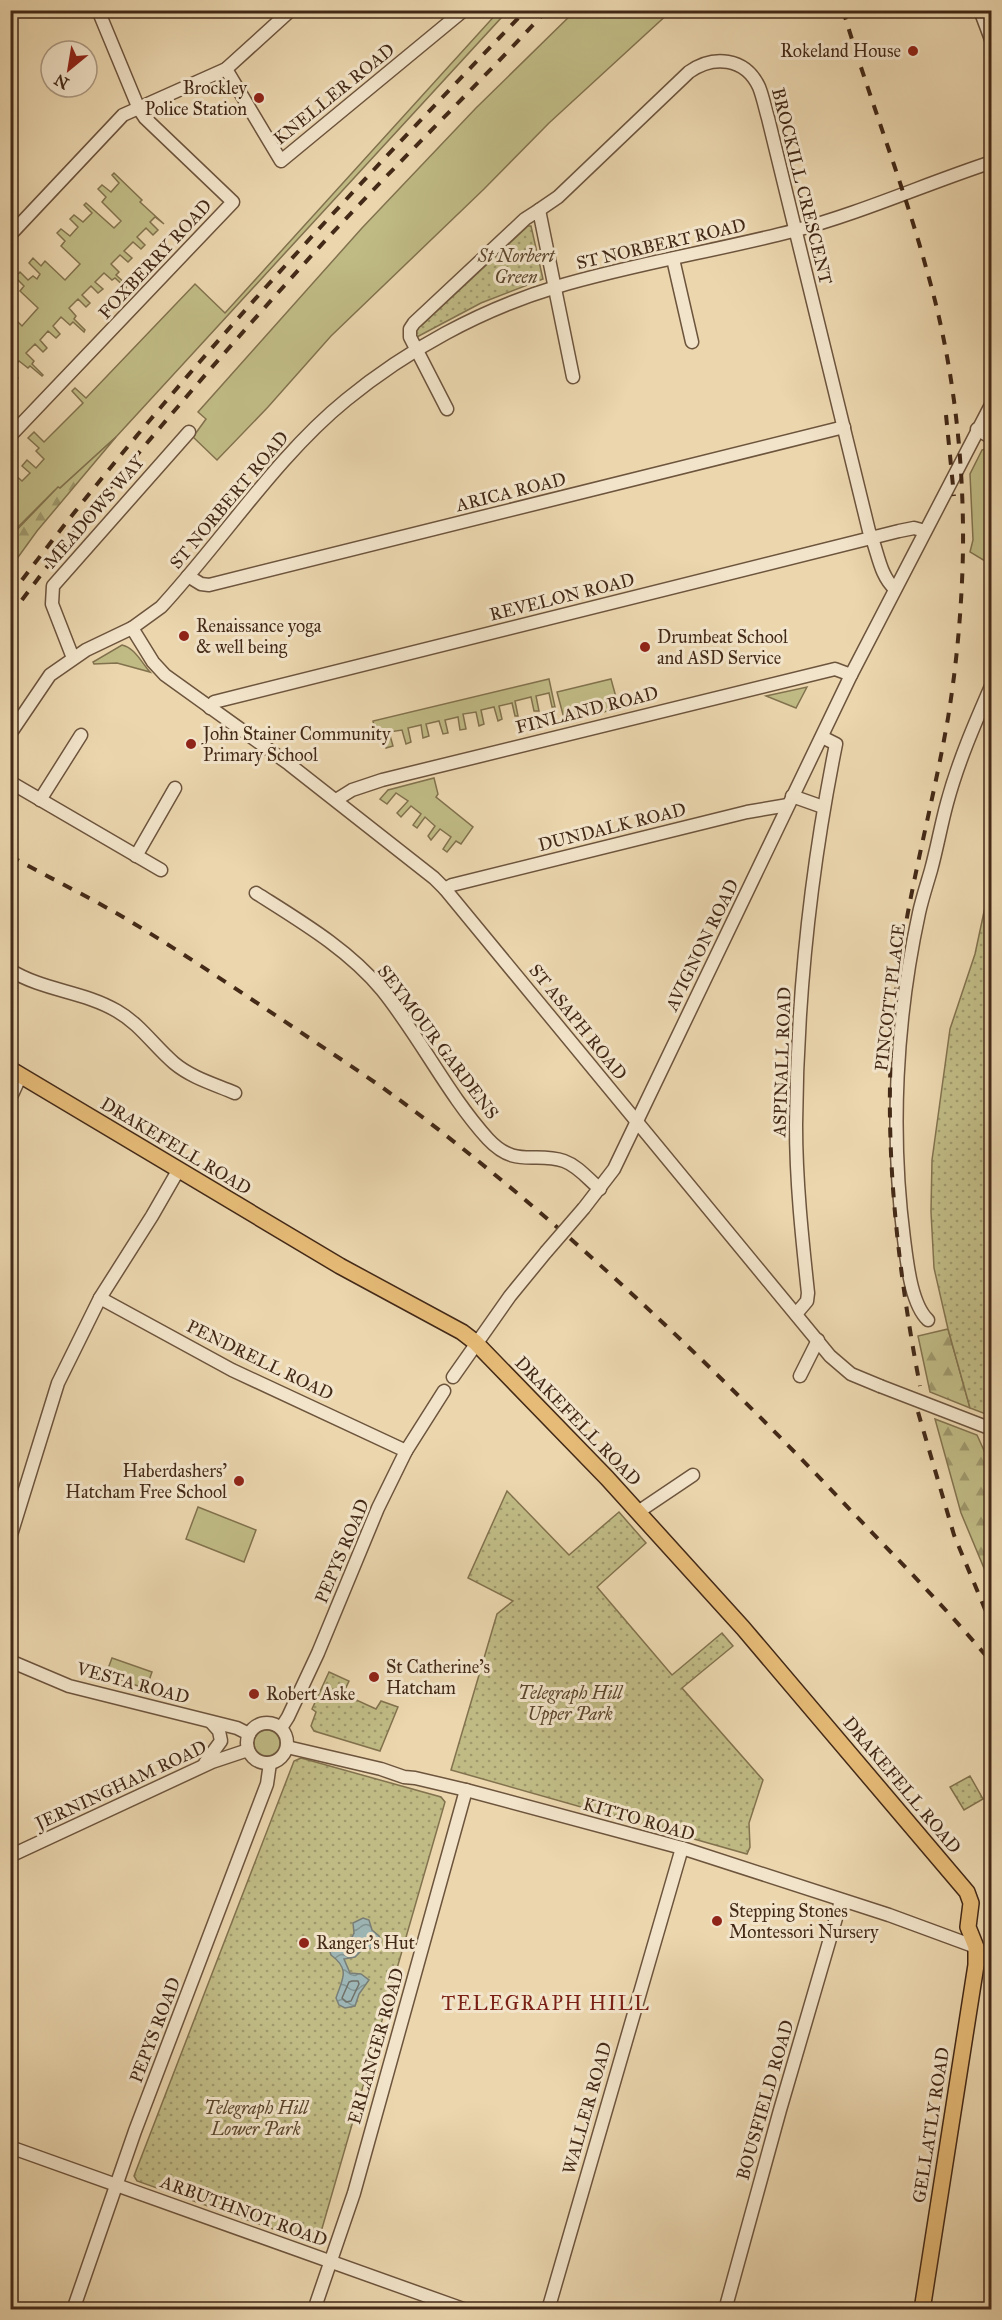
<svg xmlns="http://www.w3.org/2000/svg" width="1002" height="2320" font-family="'IM FELL Great Primer',serif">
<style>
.green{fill:#c0bb85;stroke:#82724e;stroke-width:1.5}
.forest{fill:url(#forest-firs);stroke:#82724e;stroke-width:1.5}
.park{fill:url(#park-dots);stroke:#82724e;stroke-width:1.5}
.water{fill:url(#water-waves);stroke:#797e76;stroke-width:1.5}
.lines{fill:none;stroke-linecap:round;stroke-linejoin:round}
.shore{stroke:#707066;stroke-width:1.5}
.minor-casing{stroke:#6d543d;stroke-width:15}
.major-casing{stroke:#432917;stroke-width:18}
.minor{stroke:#f2e4ca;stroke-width:12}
.major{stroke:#e6bb77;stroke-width:15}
.rail{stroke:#432917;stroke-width:4;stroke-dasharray:10 10;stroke-linecap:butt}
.minor-bridge-casing{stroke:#6d543d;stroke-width:15;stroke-linecap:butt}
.minor-bridge{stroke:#f2e4ca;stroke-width:12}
.poi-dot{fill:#8f2418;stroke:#f2e4ca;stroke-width:2}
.labels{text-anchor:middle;stroke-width:6;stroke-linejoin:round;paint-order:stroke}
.poi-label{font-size:18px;fill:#432917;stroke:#f2e4ca;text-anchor:start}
.street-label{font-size:18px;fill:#432917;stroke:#f2e4ca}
.park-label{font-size:18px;font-style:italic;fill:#5c462d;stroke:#f2e4ca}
.neighbourhood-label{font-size:20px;letter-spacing:1.5px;fill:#7a1f14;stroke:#f2e4ca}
</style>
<defs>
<pattern id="forest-firs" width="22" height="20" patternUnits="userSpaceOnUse" patternTransform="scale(1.5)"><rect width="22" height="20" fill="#c0bb85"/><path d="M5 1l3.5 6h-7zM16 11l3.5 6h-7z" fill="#9e986c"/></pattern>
<pattern id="park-dots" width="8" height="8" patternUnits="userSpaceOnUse" patternTransform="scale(1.5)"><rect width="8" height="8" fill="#c0bb85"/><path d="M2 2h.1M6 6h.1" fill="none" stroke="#9e986c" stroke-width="1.8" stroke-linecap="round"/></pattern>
<pattern id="water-waves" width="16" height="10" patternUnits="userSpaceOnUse" patternTransform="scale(1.5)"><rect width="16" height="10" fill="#9db6b5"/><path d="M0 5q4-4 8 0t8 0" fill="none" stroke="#829492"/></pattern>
</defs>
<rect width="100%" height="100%" fill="#ebd6ae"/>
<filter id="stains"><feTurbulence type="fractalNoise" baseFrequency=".00333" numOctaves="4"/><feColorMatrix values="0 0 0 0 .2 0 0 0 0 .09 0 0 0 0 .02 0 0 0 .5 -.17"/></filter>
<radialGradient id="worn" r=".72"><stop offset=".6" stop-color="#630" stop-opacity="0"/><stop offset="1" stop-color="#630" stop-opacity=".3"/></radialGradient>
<g class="green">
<path d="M575,11H671L549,123L484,189L331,336L268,407L217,460L193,437L206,419L198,412L362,228L476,108Z"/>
<path d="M498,12L501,18L116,437L60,488L54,491L11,534V494L16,488L11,483V478L14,474L22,481L30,473L22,466L27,460L36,468L44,459L36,451L39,448L28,438L34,432L44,442L83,403L72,391L75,388L86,398L195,284L225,313Z"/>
<path d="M114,173L142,200L140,202L164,224L155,217L150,222L158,230L153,235L146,228L137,237L145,245L141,249L133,242L124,251L132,258L128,262L120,255L111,264L119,272L116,275L127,285L126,288L115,278L112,280L104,273L95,282L103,289L98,293L91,286L82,295L90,303L86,307L78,299L69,308L76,316L74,319L85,330L84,332L73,322L70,325L61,317L53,326L60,334L56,338L48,331L40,340L47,348L43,352L35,344L26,353L34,361L32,364L43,375L42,376L30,366L28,368L19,361L11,370L18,378L15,382L11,378V315L22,326L38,308L20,291L24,286L15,277L20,272L28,280L33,276L37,279L40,274L29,263L33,258L41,266L45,261L65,280L80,264L61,246L65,241L57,233L61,229L70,236L78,227L70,219L74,215L83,222L92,213L84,205L86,203L114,228L121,221L102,202L106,197L98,189L102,185L111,192L119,183L112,175Z"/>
<path d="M987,448H992V551L985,561L970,552L973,540L970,474L982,450Z"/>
<path d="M122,645C135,648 141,662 150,672L117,663L94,664L93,662Z"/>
<path d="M549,679L555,707H552L549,693L536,696L539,711H534L531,697L515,701L518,716H515L512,703L499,706L502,719L498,721L494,707L481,710L484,724L479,726L476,712L463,714L466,729L460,730L458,717L445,720L448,733L443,734L439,721L426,724L429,736L423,738L421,725L408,728L411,742L406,744L402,730L389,732L393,746L386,748L383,734L376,735L373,721Z"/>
<path d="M611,679L619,708L565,722L557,692Z"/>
<path d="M807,687L796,708L766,696Z"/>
<path d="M434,778L438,794L436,797L473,827L461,844L456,841L447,852L443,849L451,837L440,829L431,840L428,836L435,826L425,817L417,828L413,825L421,814L411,806L401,817L397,813L408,801L396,793L387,804L380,799L388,790Z"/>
<path d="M198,1507L256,1530L244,1562L186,1539Z"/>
<path d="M112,1658L152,1672L146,1689L106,1674Z"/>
<circle cx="267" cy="1743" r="13"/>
</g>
<g class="forest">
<path d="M116,437L37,531L11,567V536L58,487L60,488Z"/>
<path d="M948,1329L970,1408L930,1392L918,1336Z"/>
<path d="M935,1419L977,1435L991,1466V1585L961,1513Z"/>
</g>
<g class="park">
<path d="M528,226H531L543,279L481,303L415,338L414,331L417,325L421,326Z"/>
<path d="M991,879L992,1416H991L970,1408L948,1329L934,1268L931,1212L932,1160L950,1029L975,954Z"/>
<path d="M507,1491L569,1555L619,1512L646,1543L597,1587L672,1675L722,1633L733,1646L682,1688L763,1780L749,1823L750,1847L747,1854L451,1770L497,1614L513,1601L468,1578Z"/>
<path d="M329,1672L349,1681L343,1694L376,1709L381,1701L398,1707L380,1751L314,1731L311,1726L316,1712L312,1709Z"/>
<path d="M301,1758L441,1797L445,1802L319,2239L310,2242L137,2181L134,2176L294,1761Z"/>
<path d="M970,1776L983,1799L964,1810L950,1787Z"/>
</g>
<path class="water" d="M363,1918L369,1920L372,1930L379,1936L381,1942L375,1947L361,1951L355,1957L344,1959L350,1973L361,1974L369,1980L359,1994L355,2006L345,2008L339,2005L336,1998C342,1979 351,1970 331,1955L330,1952L338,1941L352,1937L354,1933L353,1923Z"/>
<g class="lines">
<path class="shore" d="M352,1981H358L359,1984L351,2001L346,2002L342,1998L349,1982Z"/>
<defs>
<g id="minor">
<path d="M980,10L992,42"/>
<path d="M226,69L281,161L464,10"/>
<path d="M539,210L558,197L689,72C713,55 745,57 759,87C763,97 765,108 768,118L869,531C878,550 879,575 895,589"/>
<path d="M10,235L123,115L226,69L291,10"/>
<path d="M673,259L692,342"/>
<path d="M447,409L410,337V329L414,323L525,219L539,210L573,377"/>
<path d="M977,429L992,438"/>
<path d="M10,436L233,202L145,118L139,109L98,10"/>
<path d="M188,576L201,584L209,585L844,427"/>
<path d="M132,628L153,662L165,675L289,764L434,878L445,889L830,1356L851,1374L880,1386"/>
<path d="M73,658L52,604L53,586L189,432"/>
<path d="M210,708L214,702L899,531L914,528L925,531"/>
<path d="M10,734L50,675L86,650L132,628L161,607C222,541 277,456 346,400C407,350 480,310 556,287C633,264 715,251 793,231C861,213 925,184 992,162"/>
<path d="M10,782L161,870"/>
<path d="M792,796L823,807"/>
<path d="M40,800L81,735"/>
<path d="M336,800L352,790L382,780L835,669L851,675"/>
<path d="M136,856L175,788"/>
<path d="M445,889L452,885L747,812L788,805"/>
<path d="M256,893C300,921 348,949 382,990C420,1037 448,1095 488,1139C516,1169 534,1151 564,1161C578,1166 588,1179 600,1189"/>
<path d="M10,970C44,991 83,991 117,1011C140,1024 154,1046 174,1063C192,1078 214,1084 235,1093"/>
<path d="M10,1099L21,1075"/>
<path d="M584,1208L614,1169L851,675L992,403"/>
<path d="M100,1298L232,1370L406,1451"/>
<path d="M796,1314L807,1301L808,1293C802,1237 796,1181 796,1125C797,998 811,868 836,744L822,737"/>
<path d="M928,1320C911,1304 907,1262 904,1239C890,1132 896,1019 919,913C922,899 927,884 931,870C937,848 941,825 947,803C958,762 975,723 992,684"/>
<path d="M800,1376L818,1340"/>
<path d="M453,1377L510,1296L546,1252"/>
<path d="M638,1512L693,1475"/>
<path d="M10,1538L58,1383L100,1298L152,1216L179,1169"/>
<path d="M10,1661L69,1686L237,1728L249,1734"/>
<circle cx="267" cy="1743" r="20"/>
<path d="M281,1728L288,1717L318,1653L378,1508L406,1451L444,1391"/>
<path d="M287,1747L381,1769L404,1777L415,1778L466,1790L682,1848L889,1915L976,1947"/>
<path d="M205,1763L221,1741L219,1731L211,1722"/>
<path d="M10,1856L212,1762L248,1750"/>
<path d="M10,2147L466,2310"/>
<path d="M73,2310L135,2131L267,1784L270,1763"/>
<path d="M314,2310L354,2193L466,1790"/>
<path d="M548,2310L682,1848"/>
<path d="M725,2310L780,2110L841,1901"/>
</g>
<path id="major" d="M10,1069L340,1266L462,1332L475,1342L607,1478L743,1628L967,1892L971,1903L968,1927L976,1947V1965L922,2310"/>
</defs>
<use href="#minor" class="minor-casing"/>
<use href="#major" class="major-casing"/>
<use href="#minor" class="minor"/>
<use href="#major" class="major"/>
<g class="rail">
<path d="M843,10C869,98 903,183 927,271C953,361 964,457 963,550C962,605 957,663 948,718C934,799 912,878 900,959C879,1101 893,1245 920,1386"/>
<path d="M946,415L954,496"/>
<path d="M10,596C166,387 346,197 526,10"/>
<path d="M10,616C103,490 207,371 312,255C388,172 470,93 547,10"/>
<path d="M10,856C48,877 87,896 123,917C182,952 239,991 296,1029C337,1057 378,1083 417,1113C569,1229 707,1360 839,1498C890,1552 944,1605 992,1663"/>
<path d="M918,1412L954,1535L992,1626"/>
</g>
<defs>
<g id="minor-bridge">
<path d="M546,1252L584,1208"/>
<path d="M880,1386L989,1428"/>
</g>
</defs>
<use href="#minor-bridge" class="minor-bridge-casing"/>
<use href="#minor-bridge" class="minor-bridge"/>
</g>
<g class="poi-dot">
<circle cx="913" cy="51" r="6"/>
<circle cx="259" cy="98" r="6"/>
<circle cx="184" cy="636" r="6"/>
<circle cx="645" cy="647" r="6"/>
<circle cx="191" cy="744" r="6"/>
<circle cx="239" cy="1481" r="6"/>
<circle cx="374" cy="1677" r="6"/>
<circle cx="254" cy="1694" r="6"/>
<circle cx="717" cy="1921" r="6"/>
<circle cx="304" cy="1943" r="6"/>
</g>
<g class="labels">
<g class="poi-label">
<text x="901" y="57" text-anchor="end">Rokeland House</text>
<text x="247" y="94" text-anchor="end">Brockley<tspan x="247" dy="21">Police Station</tspan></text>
<text x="196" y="632">Renaissance yoga<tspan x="196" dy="21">&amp; well being</tspan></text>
<text x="657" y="643">Drumbeat School<tspan x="657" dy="21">and ASD Service</tspan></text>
<text x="203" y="740">John Stainer Community<tspan x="203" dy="21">Primary School</tspan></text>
<text x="227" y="1477" text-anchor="end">Haberdashers'<tspan x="227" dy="21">Hatcham Free School</tspan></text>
<text x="386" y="1673">St Catherine's<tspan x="386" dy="21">Hatcham</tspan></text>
<text x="266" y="1700">Robert Aske</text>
<text x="729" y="1917">Stepping Stones<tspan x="729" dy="21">Montessori Nursery</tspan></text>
<text x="316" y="1949">Ranger's Hut</text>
</g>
<g class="street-label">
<text transform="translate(334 94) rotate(-39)" y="6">KNELLER ROAD</text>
<text transform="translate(802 186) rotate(76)" y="6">BROCKILL CRESCENT</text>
<text transform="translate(661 244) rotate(-13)" y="6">ST NORBERT ROAD</text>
<text transform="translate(155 259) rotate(-47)" y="6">FOXBERRY ROAD</text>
<text transform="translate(511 492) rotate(-14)" y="6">ARICA ROAD</text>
<text transform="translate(229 500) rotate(-50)" y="6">ST NORBERT ROAD</text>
<text transform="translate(94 512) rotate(-49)" y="6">MEADOWS WAY</text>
<text transform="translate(562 597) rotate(-14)" y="6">REVELON ROAD</text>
<text transform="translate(587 710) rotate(-14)" y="6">FINLAND ROAD</text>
<text transform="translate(612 827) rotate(-14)" y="6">DUNDALK ROAD</text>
<text transform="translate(702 945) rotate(-64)" y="6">AVIGNON ROAD</text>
<text transform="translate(890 997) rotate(-83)" y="6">PINCOTT PLACE</text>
<text transform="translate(578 1022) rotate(51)" y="6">ST ASAPH ROAD</text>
<text transform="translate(438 1042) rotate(53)" y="6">SEYMOUR GARDENS</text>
<text transform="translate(782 1062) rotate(-88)" y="6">ASPINALL ROAD</text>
<text transform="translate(176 1146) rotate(31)" y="6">DRAKEFELL ROAD</text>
<text transform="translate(260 1360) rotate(26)" y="6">PENDRELL ROAD</text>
<text transform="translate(578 1421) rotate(46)" y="6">DRAKEFELL ROAD</text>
<text transform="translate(342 1551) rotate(-67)" y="6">PEPYS ROAD</text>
<text transform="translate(133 1683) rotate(15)" y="6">VESTA ROAD</text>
<text transform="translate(121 1785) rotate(-25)" y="6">JERNINGHAM ROAD</text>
<text transform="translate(902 1785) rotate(50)" y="6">DRAKEFELL ROAD</text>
<text transform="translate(639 1819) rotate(16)" y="6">KITTO ROAD</text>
<text transform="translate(155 2030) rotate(-69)" y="6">PEPYS ROAD</text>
<text transform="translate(376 2046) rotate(-74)" y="6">ERLANGER ROAD</text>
<text transform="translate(765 2100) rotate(-74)" y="6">BOUSFIELD ROAD</text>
<text transform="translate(587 2108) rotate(-74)" y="6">WALLER ROAD</text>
<text transform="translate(931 2125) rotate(-81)" y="6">GELLATLY ROAD</text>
<text transform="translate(244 2211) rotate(20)" y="6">ARBUTHNOT ROAD</text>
</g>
<g class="park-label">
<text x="516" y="262">St Norbert<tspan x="516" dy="21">Green</tspan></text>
<text x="570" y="1699">Telegraph Hill<tspan x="570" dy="21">Upper Park</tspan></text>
<text x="256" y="2114">Telegraph Hill<tspan x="256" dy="21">Lower Park</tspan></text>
</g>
<g class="neighbourhood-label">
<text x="546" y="2010">TELEGRAPH HILL</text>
</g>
</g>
<rect width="1002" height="2320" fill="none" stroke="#ebd6ae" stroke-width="36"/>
<rect x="12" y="12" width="978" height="2296" fill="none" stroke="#432917" stroke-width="3"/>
<rect x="18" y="18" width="966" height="2284" fill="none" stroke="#432917" stroke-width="1.5"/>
<g transform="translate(69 69) rotate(210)"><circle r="28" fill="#f2e4ca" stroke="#ac9982" stroke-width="1.5"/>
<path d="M0-4.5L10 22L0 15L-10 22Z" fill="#8f2418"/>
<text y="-9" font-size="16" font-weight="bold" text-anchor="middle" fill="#432917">N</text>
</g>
<rect width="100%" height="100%" filter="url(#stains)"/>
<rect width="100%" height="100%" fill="url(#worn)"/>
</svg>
